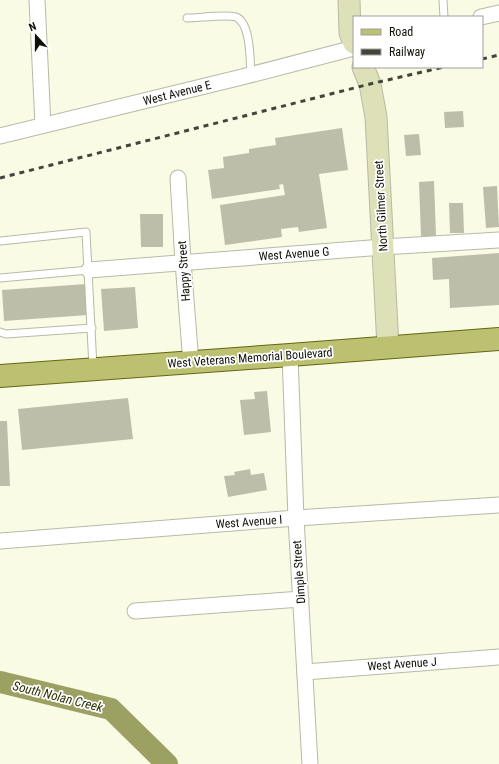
<svg xmlns="http://www.w3.org/2000/svg" width="499" height="764" font-family="'Roboto Condensed',sans-serif">
<style>
.lines{fill:none;stroke-linecap:round;stroke-linejoin:round}
.river{stroke:#9ca163;stroke-width:22}
.building{fill:#bcbea9}
.lane-casing{stroke:#b7baa5;stroke-width:9}
.street-casing{stroke:#b7baa5;stroke-width:17}
.secondary-casing{stroke:#b7baa5;stroke-width:23}
.primary-casing{stroke:#636710;stroke-width:24}
.lane{stroke:#fff;stroke-width:7}
.street{stroke:#fff;stroke-width:15}
.secondary{stroke:#dee0b8;stroke-width:21}
.primary{stroke:#bcc172;stroke-width:22}
.rail{stroke:#44443a;stroke-width:3;stroke-dasharray:5 5;stroke-linecap:butt}
.labels{text-anchor:middle;stroke-width:3.5;stroke-linejoin:round;paint-order:stroke}
.street-label{font-size:12px;fill:#0f0f08;stroke:#fff}
.water-label{font-size:13px;font-style:italic;fill:#2d3000;stroke:#fff}
</style>
<rect width="100%" height="100%" fill="#f9fbe5"/>
<g class="lines">
<path class="river" d="M0,682L111,709L167,764"/>
</g>
<g class="building">
<path d="M463,111L464,127L445,128L444,112Z"/>
<path d="M342,128L348,170L319,174L327,228L299,232L298,227L281,229L282,237L225,245L220,205L285,195L283,184L279,185L280,189L212,199L208,170L224,168L223,157L249,153V149L276,145L275,138Z"/>
<path d="M419,134L421,155L406,156L404,135Z"/>
<path d="M434,181L436,236H421L419,182Z"/>
<path d="M497,186L499,227L486,228L483,187Z"/>
<path d="M449,203H463L464,233H450Z"/>
<path d="M140,214H163V247H141Z"/>
<path d="M499,253V305L450,308L449,279L433,280L432,258Z"/>
<path d="M86,284L88,315L4,321L2,290Z"/>
<path d="M135,287L138,328L104,331L101,289Z"/>
<path d="M267,391L271,432L244,435L240,400L255,399L254,392Z"/>
<path d="M128,398L133,439L22,450L18,409Z"/>
<path d="M0,421H7L10,486H0Z"/>
<path d="M250,469L251,475L264,473L267,490L228,497L224,476L235,475L234,472Z"/>
</g>
<g class="lines">
<defs>
<g id="lane">
<path d="M443,0L444,17"/>
<path d="M187,18C198,18 227,14 236,17C251,23 250,61 251,75"/>
<path d="M0,241L86,232L93,367"/>
<path d="M0,278L89,270"/>
<path d="M0,332L6,334L92,328"/>
</g>
<g id="street">
<path d="M37,0L43,125"/>
<path d="M481,17L499,13"/>
<path d="M0,136L242,77L354,48"/>
<path d="M178,178L183,262L191,363"/>
<path d="M89,270L383,247L499,240"/>
<path d="M290,355L296,518L310,764"/>
<path d="M0,541L296,518L499,505"/>
<path d="M135,611L301,599"/>
<path d="M305,672L499,657"/>
</g>
<g id="secondary">
<path d="M349,0L350,33L354,43"/>
<path d="M363,67L370,84L376,117L388,347"/>
</g>
<path id="primary" d="M0,376L290,355L499,339"/>
</defs>
<use href="#lane" class="lane-casing"/>
<use href="#street" class="street-casing"/>
<use href="#secondary" class="secondary-casing"/>
<use href="#primary" class="primary-casing"/>
<use href="#lane" class="lane"/>
<use href="#street" class="street"/>
<use href="#secondary" class="secondary"/>
<use href="#primary" class="primary"/>
<g class="rail">
<path d="M482,59L499,55"/>
<path d="M0,178L370,84L444,67"/>
</g>
</g>
<g class="labels">
<g class="street-label">
<text transform="translate(177 93) rotate(-14)" y="4">West Avenue E</text>
<text transform="translate(381 206) rotate(-93)" y="4">North Gilmer Street</text>
<text transform="translate(294 254) rotate(-4)" y="4">West Avenue G</text>
<text transform="translate(184 271) rotate(-94)" y="4">Happy Street</text>
<text transform="translate(250 358) rotate(-4)" y="4">West Veterans Memorial Boulevard</text>
<text transform="translate(249 522) rotate(-4)" y="4">West Avenue I</text>
<text transform="translate(299 572) rotate(-94)" y="4">Dimple Street</text>
<text transform="translate(402 664) rotate(-4)" y="4">West Avenue J</text>
</g>
<g class="water-label">
<text transform="translate(58 696) rotate(14)" y="5">South Nolan Creek</text>
</g>
</g>
<rect x="353" y="16" width="130" height="52" fill="#ffffff" stroke="#9f9f9c"/>
<rect x="361" y="29" width="20" height="6" fill="#bcc172" stroke="#9f9f9c"/>
<text x="389" y="36" font-size="12" fill="#0f0f08">Road</text>
<rect x="361" y="49" width="20" height="6" fill="#44443a" stroke="#9f9f9c"/>
<text x="389" y="56" font-size="12" fill="#0f0f08">Railway</text>
<g transform="translate(36 36) rotate(339)" stroke="#ffffff" stroke-width="3" paint-order="stroke">
<path d="M0-3L7 15L0 10L-7 15Z" fill="#0f0f08"/>
<text y="-6" font-size="11" font-weight="bold" text-anchor="middle" fill="#0f0f08">N</text>
</g>
</svg>
